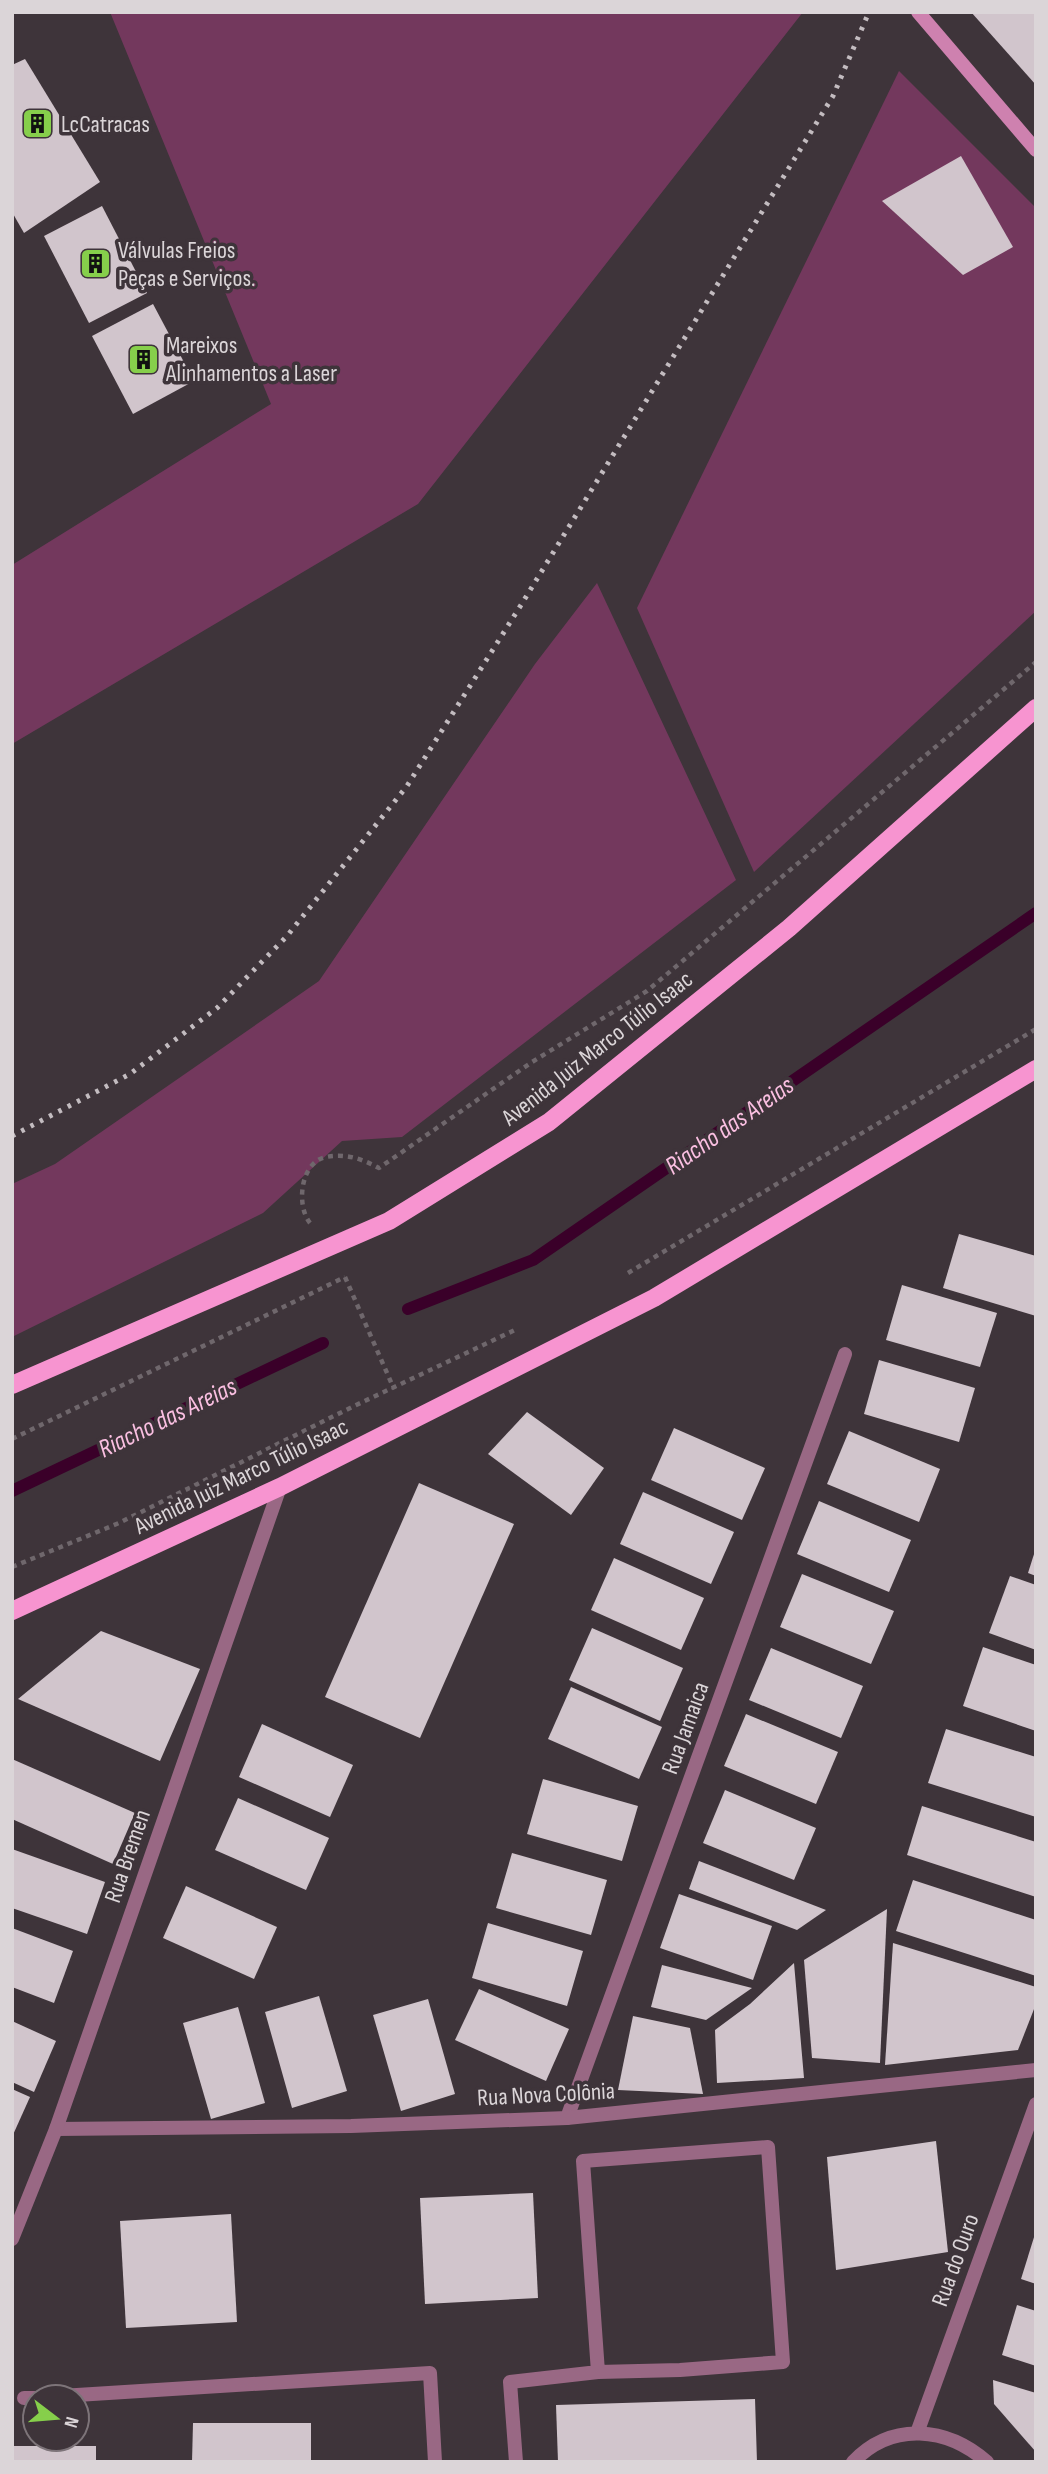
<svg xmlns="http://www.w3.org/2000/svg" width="1048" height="2474" font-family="'Sofia Sans Condensed',sans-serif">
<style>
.green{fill:#73385d}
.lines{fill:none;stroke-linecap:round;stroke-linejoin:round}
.stream{stroke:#3a0029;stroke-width:12}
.building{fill:#d1c5cc}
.path{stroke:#6f676c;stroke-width:4.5;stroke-dasharray:5 5;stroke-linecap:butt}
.lane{stroke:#996884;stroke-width:14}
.street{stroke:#996884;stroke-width:14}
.secondary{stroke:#ce81af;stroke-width:14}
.primary{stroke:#f794d0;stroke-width:18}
.rail{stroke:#c3bcc0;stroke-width:5;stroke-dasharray:3.5 7;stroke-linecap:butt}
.labels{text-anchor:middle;stroke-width:7;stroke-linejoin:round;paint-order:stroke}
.poi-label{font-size:24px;fill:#dbd5d8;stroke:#3e343a;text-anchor:start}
.street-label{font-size:24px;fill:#dbd5d8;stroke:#3e343a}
.water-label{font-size:26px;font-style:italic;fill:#fabfe1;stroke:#3e343a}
</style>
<rect width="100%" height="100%" fill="#3e343a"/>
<g class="green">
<path d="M110,12H803L418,504L12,744V565L271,404Z"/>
<path d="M899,71L1036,208V611L754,872L637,608Z"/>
<path d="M597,583L736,880L402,1137L342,1141L263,1213L12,1337V1184L55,1164L319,981L535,664Z"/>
</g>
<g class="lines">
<g class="stream">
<path d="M408,1309L533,1260L1036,913"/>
<path d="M12,1491L323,1343"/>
</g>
</g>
<g class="building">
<path d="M971,12H1036V85Z"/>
<path d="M25,59L100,182L24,233L12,212V65Z"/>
<path d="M961,156L1013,247L963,275L882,201Z"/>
<path d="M102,206L147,293L89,323L44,236Z"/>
<path d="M153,304L194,381L133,414L92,336Z"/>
<path d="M959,1234L1036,1256V1316L943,1288Z"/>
<path d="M902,1285L997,1313L980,1367L886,1340Z"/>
<path d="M879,1360L975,1388L959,1442L864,1414Z"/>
<path d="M527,1412L604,1468L571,1515L488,1454Z"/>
<path d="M674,1428L765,1468L742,1520L651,1480Z"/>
<path d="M849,1431L940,1469L919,1522L827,1484Z"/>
<path d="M419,1483L514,1524L420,1738L325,1697Z"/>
<path d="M643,1492L734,1532L711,1584L620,1544Z"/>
<path d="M819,1501L911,1540L889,1592L797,1554Z"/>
<path d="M1035,1551H1036V1576L1028,1573Z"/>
<path d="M614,1558L704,1598L681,1650L591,1610Z"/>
<path d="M802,1574L894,1611L871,1664L780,1627Z"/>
<path d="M1010,1576L1036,1585V1650L989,1633Z"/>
<path d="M592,1628L683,1668L660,1721L569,1680Z"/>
<path d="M101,1631L200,1669L160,1761L18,1699Z"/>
<path d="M983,1647L1036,1665V1731L963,1706Z"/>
<path d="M771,1648L863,1686L841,1738L749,1700Z"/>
<path d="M571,1687L662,1727L639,1779L548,1739Z"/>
<path d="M746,1714L838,1752L816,1804L724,1766Z"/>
<path d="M262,1724L353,1765L330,1817L239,1777Z"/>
<path d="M946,1729L1036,1757V1817L928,1783Z"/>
<path d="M12,1759L135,1813L113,1864L12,1819Z"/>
<path d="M543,1779L638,1806L622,1861L527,1834Z"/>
<path d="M725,1790L816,1828L794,1880L703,1843Z"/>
<path d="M238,1798L329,1838L306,1890L215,1850Z"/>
<path d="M922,1806L1036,1842V1897L907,1855Z"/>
<path d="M12,1849L105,1882L87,1934L12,1908Z"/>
<path d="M512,1853L607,1880L591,1935L496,1908Z"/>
<path d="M699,1861L826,1910L797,1930L689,1889Z"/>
<path d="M913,1880L1036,1920V1976L896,1931Z"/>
<path d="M186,1886L277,1927L254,1979L163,1938Z"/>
<path d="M679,1894L772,1926L753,1980L660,1948Z"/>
<path d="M887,1909L880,2063L812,2058L804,1960Z"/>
<path d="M488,1923L583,1951L567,2006L472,1978Z"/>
<path d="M12,1928L73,1951L54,2003L12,1987Z"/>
<path d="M893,1943L1036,1987V2004L1018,2050L885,2065Z"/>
<path d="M794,1963L804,2078L717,2083L715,2030L750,2004Z"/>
<path d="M662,1965L752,1988L706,2020L651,2007Z"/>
<path d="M479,1989L569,2029L546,2081L455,2040Z"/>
<path d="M319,1996L347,2091L292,2108L265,2012Z"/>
<path d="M428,1999L455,2094L401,2111L373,2015Z"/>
<path d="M238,2007L265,2103L211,2119L183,2023Z"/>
<path d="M633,2016L690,2028L703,2094L618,2090Z"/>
<path d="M12,2021L56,2041L34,2092L12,2082Z"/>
<path d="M12,2089L30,2097L12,2137Z"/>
<path d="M936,2141L948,2252L836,2270L827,2157Z"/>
<path d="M533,2193L538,2298L425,2304L420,2198Z"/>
<path d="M231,2214L237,2322L126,2328L120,2221Z"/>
<path d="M1035,2234H1036V2284L1021,2279Z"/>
<path d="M1017,2305L1036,2311V2366L1002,2355Z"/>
<path d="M993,2380L1036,2393V2452L994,2404Z"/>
<path d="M755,2399L757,2462H558L556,2405Z"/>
<path d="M193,2423H311V2462H192Z"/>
<rect x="12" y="2446" width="84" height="16"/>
</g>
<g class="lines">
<g class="path">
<path d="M310,1223C296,1206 300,1162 326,1157C346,1153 362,1159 379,1168L532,1062L647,991L1036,662"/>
<path d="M628,1273L1036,1029"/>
<path d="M345,1277L394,1389"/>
<path d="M12,1439L345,1277"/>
<path d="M12,1567L119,1523L352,1407L517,1329"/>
</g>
<g class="lane">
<path d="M45,2397L430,2373L435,2462"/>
<path d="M24,2398H35"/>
<path d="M516,2462L510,2382L598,2372L680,2370L783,2362L768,2147L583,2161L598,2372"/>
</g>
<g class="street">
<path d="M567,2118L845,1354"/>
<path d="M56,2129L351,2126L567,2118L1036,2070"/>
<path d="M12,2239L56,2129L280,1487"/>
<path d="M917,2433L1036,2104"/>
<path d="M853,2462C892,2421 947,2427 987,2462"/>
</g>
<path class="secondary" d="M918,12L1036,150"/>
<g class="primary">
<path d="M12,1385L389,1221L549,1122L789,928L1036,708"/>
<path d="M12,1611L280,1487L654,1298L1036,1069"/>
</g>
<path class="rail" d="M12,1136L130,1074L217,1008L287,936L407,786L521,605L833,96L869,12"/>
</g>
<defs>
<symbol id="building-square" viewBox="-11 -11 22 22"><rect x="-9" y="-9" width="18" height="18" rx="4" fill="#86cf4b" stroke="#3e343a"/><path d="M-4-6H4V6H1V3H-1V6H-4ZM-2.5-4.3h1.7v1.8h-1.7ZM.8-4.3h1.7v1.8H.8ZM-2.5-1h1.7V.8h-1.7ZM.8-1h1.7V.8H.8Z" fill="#111"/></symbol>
</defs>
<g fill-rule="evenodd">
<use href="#building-square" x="20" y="106" width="35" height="35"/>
<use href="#building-square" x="78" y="246" width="35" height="35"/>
<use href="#building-square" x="126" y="342" width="35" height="35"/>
</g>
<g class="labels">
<g class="poi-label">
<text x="61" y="132">LcCatracas</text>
<text x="118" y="258">Válvulas Freios<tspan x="118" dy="28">Peças e Serviços.</tspan></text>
<text x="166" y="353">Mareixos<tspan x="166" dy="28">Alinhamentos a Laser</tspan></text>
</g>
<g class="street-label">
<text transform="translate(597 1048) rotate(-38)" y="8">Avenida Juiz Marco Túlio Isaac</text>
<text transform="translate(241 1476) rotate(-26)" y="8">Avenida Juiz Marco Túlio Isaac</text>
<text transform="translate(685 1728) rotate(-70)" y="8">Rua Jamaica</text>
<text transform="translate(127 1856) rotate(-71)" y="8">Rua Bremen</text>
<text transform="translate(546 2094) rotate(-3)" y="8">Rua Nova Colônia</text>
<text transform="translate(955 2260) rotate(-70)" y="8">Rua do Ouro</text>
</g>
<g class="water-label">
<text transform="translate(729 1125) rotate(-35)" y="9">Riacho das Areias</text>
<text transform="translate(167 1417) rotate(-26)" y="9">Riacho das Areias</text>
</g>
</g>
<rect width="1048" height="2474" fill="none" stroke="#dbd5d8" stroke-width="28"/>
<g transform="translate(56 2418) rotate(106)"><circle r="33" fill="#3e343a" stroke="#7d7479" stroke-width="2"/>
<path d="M0-5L12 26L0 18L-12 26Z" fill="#86cf4b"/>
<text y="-10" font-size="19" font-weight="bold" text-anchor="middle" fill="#dbd5d8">N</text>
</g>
</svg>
